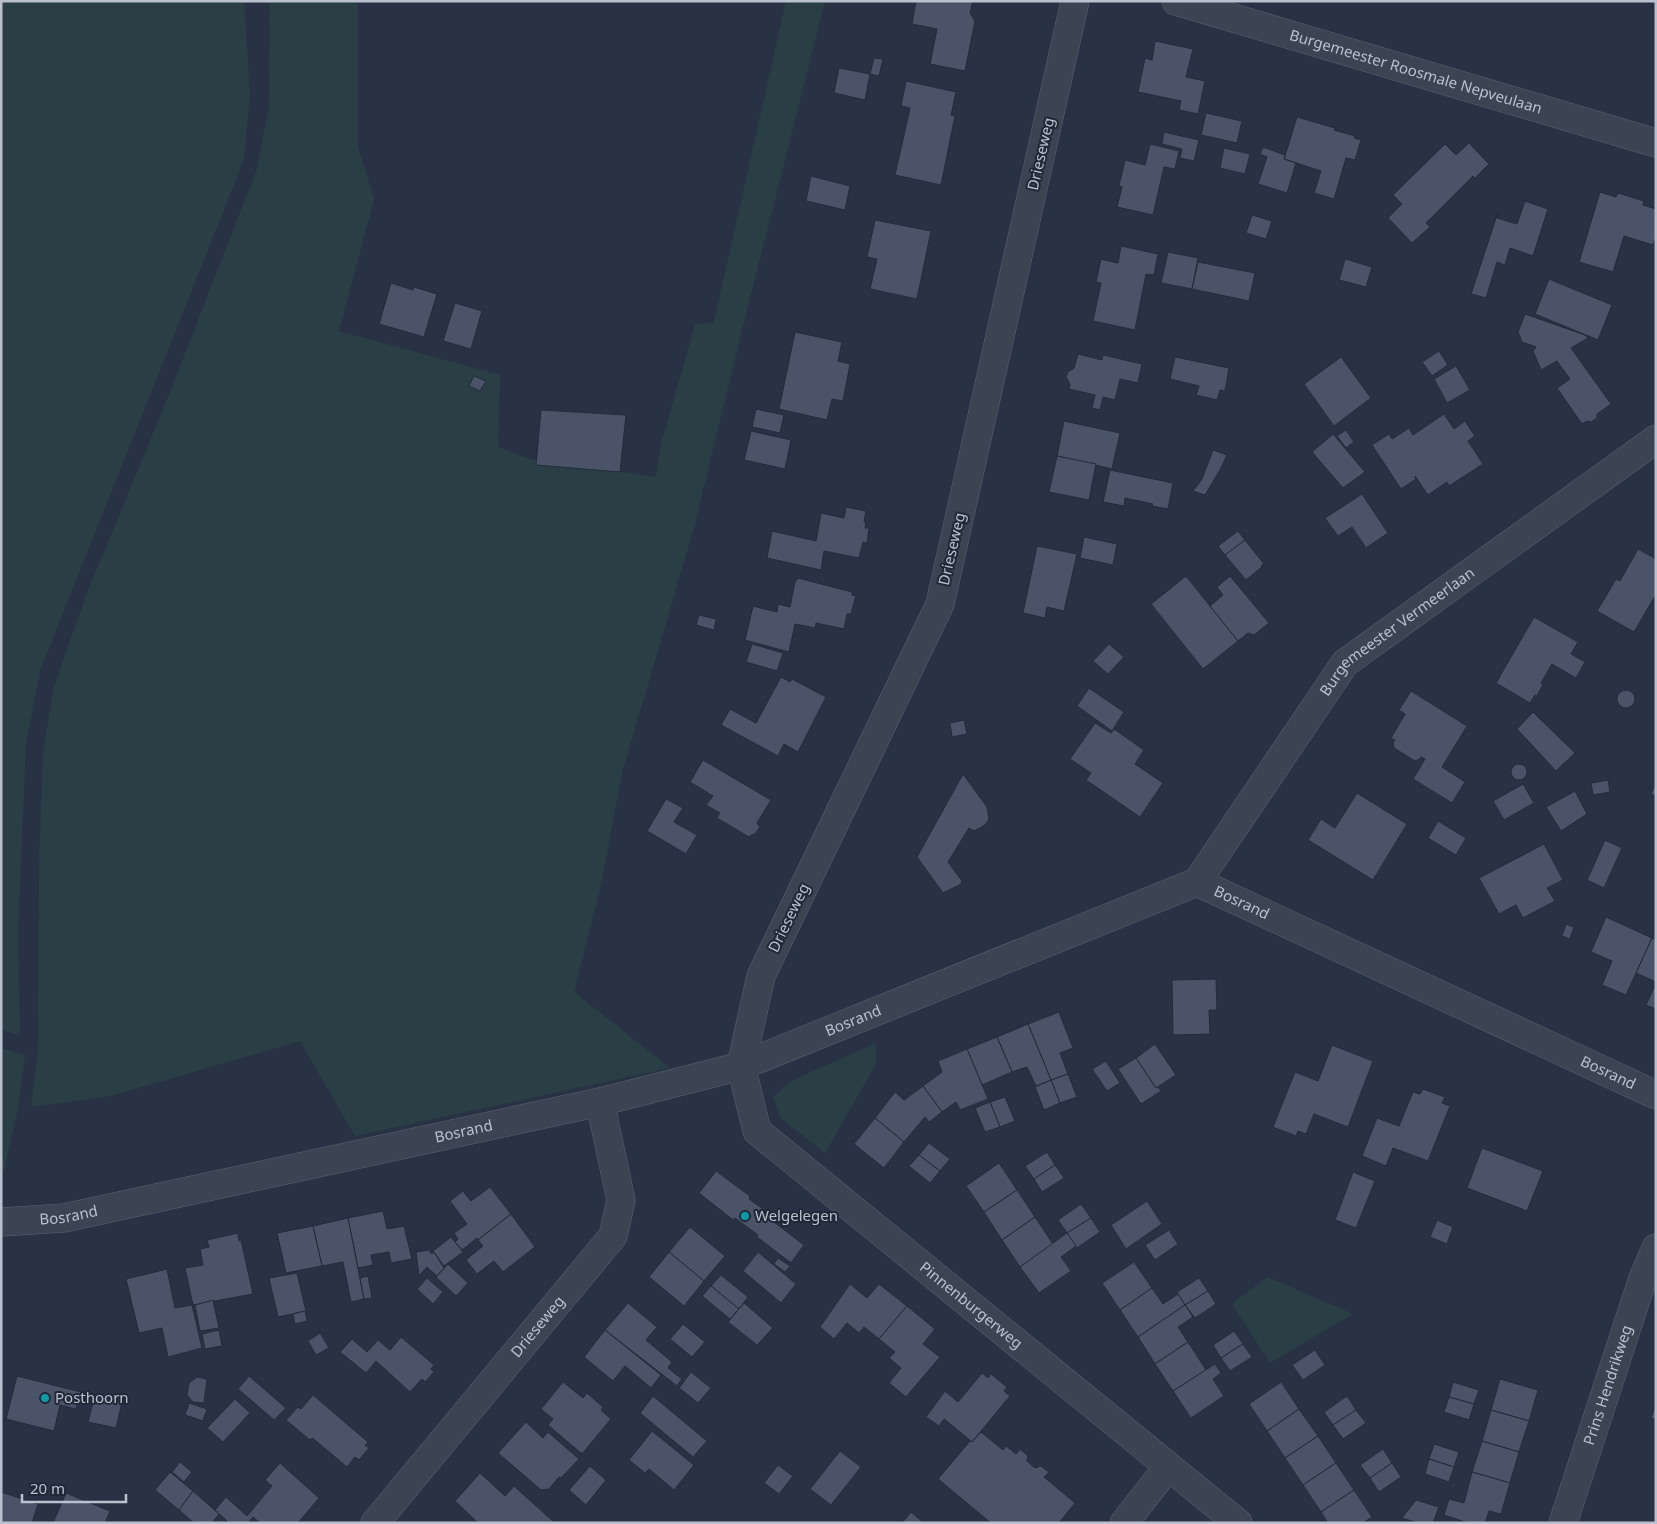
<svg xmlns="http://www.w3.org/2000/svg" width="1657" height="1524" font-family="'Noto Sans',sans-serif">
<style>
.green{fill:#2a3f45}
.building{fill:#4a5367;stroke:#232b3b}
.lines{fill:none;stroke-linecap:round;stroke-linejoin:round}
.street-casing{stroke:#5b6271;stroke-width:29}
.street{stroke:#3c4453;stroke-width:28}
.culture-dot{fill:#0f9aa8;stroke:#212939;stroke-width:2}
.labels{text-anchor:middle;stroke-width:4;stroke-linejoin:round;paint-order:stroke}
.street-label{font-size:15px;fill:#bac0cd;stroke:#212939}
.poi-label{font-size:15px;fill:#bac0cd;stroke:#212939;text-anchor:start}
</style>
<rect width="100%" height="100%" fill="#283244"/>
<g class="green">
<path d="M1,1H244L250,95L244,159L40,671L26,744L18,934L20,1036L1,1029Z"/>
<path d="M270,1H358V146L374,199L339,331L500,375L498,447L529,459L656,477L661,444L695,325L714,322L786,1H825L742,330L694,528L623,770L599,893L574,992L670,1068L355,1136L300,1041L111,1096L31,1107L38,1053L39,865L43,751L54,686L87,593L168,397L257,169L269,106Z"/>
<path d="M876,1043V1064L825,1153L781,1118L773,1097L789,1082Z"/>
<path d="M1,1048L25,1055L18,1109L1,1183Z"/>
<path d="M1267,1277L1353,1314L1270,1363L1232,1304Z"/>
</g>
<g class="building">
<path d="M916,1H973L970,13L975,21L965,71L930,64L937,29L912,24Z"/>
<path d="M1155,41L1193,49L1186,77L1205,81L1198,114L1179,110L1181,101L1138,92L1145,58L1152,60Z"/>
<path d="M874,58L883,59L879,76L870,74Z"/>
<path d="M839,68L870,74L865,100L834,93Z"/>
<path d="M906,81L956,92L951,115L955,116L941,185L895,175L910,108L901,106Z"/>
<path d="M1206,113L1242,121L1237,143L1201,135Z"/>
<path d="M1297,117L1335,128L1334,130L1355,136L1354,138L1361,140L1355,160L1346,158L1334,199L1314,193L1321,171L1284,159Z"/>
<path d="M1164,132L1199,140L1194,161L1180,158L1182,149L1162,144Z"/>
<path d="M1469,143L1489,164L1475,178L1473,176L1426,223L1430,227L1412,243L1388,218L1402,204L1393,195L1445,144L1456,155Z"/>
<path d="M1150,144L1179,151L1175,169L1164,167L1153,215L1117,207L1122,187L1119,186L1125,160L1145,165Z"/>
<path d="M1263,147L1285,155L1284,159L1296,163L1287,193L1258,184L1267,157L1260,154Z"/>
<path d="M1224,148L1250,154L1245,174L1220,168Z"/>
<path d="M811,176L850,186L845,210L806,201Z"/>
<path d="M1600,192L1616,197L1618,193L1644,201L1643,205L1656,209V236L1653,245L1624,236L1613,272L1579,262Z"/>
<path d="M1525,201L1548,209L1533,256L1510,248L1505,265L1497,262L1486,298L1471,294L1498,212L1497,218L1517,224Z"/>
<path d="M1252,215L1272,221L1266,239L1246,233Z"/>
<path d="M875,220L931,231L917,299L870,289L877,259L867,257Z"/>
<path d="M1121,246L1158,254L1154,275L1146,274L1135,330L1093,321L1101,283L1096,282L1101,259L1118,263Z"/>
<path d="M1168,252L1198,258L1192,289L1161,283Z"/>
<path d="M1345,259L1372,267L1366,287L1339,280Z"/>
<path d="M1198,262L1255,273L1249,301L1192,289Z"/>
<path d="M1549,279L1612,305L1598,340L1535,314Z"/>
<path d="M391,283L413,290L414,287L437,294L424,337L379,324Z"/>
<path d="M455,303L482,311L471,349L443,341Z"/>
<path d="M1525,314L1585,335L1588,338L1571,348L1611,404L1597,414V418L1591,422L1587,421L1582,424L1557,388L1570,379L1559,364L1557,361L1541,370L1533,351L1536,347L1522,342L1518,332Z"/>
<path d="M795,332L842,342L838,361L850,364L843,401L832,399L827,420L779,409Z"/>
<path d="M1439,351L1448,365L1432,376L1422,362Z"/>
<path d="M1078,354L1102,360L1103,355L1142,364L1138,383L1120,379L1115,400L1103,397L1100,410L1092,408L1095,395L1069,389L1070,384L1066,377L1068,372L1074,368Z"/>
<path d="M1175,357L1229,368L1225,391L1220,390L1217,400L1196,395L1199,386L1170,379Z"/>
<path d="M1341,357L1371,398L1334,426L1304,384Z"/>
<path d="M1456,366L1470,390L1447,403L1434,379Z"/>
<path d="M474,376L486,381L480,391L469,386Z"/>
<path d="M756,409L784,415L780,433L752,427Z"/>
<path d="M541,410L626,415L620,472L536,465Z"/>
<path d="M1444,414L1454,429L1465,421L1475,436L1468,441L1483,464L1449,486L1447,482L1428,495L1415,476L1416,479L1401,489L1372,445L1389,434L1392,439L1409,428L1413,435Z"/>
<path d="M1064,421L1120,433L1112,469L1057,456Z"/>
<path d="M1346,430L1354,442L1346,448L1337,436Z"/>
<path d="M751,431L791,440L785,469L744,460Z"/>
<path d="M1333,434L1365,472L1343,488L1312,452Z"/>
<path d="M1213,450L1227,455L1220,470L1205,495L1193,491L1202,479Z"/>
<path d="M1057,456L1096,464L1089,500L1049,492Z"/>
<path d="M1110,470L1173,483L1168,509L1152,506L1153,504L1125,498L1124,506L1103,502Z"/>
<path d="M1362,494L1388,533L1366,548L1352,527L1338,536L1325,518Z"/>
<path d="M846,507L866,511L864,522H866L865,528H869L867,543L863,542L859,558L824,551L821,570L767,558L772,531L816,541L821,513L844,518Z"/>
<path d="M1238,531L1245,540L1225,555L1218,546Z"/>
<path d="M1084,537L1117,544L1113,565L1080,558Z"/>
<path d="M1245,540L1264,564L1261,566L1262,567L1246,580L1225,555Z"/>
<path d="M1037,546L1077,554L1064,611L1047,607L1045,618L1023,613Z"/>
<path d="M1638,549L1656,559V597L1655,596L1634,632L1597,611L1616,579L1620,581Z"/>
<path d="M1186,576L1238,641L1203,669L1151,604Z"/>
<path d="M1230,576L1269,623L1254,635L1248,633L1238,641L1210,606L1223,595L1217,587Z"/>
<path d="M798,578L852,592V595L856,596L851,614H847L844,629L816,623L815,628L795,624L789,652L745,640L753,606L777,612L778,604L790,607L795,582Z"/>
<path d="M699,615L716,619L714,630L696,625Z"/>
<path d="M1534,617L1578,642L1571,654L1585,662L1576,678L1552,664L1541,683L1543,684L1537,696L1535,695L1530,703L1496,683Z"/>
<path d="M752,644L783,653L777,671L746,662Z"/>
<path d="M1109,644L1124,657L1108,674L1093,661Z"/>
<path d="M781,677L790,682L792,679L826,697L798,752L784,744L778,756L721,725L730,709L756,723Z"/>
<path d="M1089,688L1124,712L1112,731L1077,706Z"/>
<circle cx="1626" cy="699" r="9"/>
<path d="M1411,691L1467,726L1442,767L1465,782L1452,803L1413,779L1425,759L1421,757L1420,759L1415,761L1394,748L1393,743L1395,740L1391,738L1405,714L1399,710Z"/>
<path d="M1533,712L1575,753L1556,771L1517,729Z"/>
<path d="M964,720L967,734L952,737L950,723Z"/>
<path d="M1095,723L1111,733L1114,729L1144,750L1135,764L1163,783L1140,817L1086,780L1091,773L1070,759Z"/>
<path d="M703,760L771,800L757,823L760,827L755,834L751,835L749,837L717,818L720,813L706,805L713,796L690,782Z"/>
<circle cx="1519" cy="772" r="8"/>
<path d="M963,774L987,807L989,819L986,824L980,828L974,831L969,828L948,862L962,881L961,884L943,893L917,857Z"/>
<path d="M1608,780L1610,792L1593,795L1591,783Z"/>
<path d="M1656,782V796L1651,794Z"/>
<path d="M1523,784L1534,803L1504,820L1493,801Z"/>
<path d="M1575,791L1587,814L1561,831L1546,807Z"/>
<path d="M1357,793L1407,824L1373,880L1308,840L1321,819L1335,828Z"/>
<path d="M666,799L683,808L674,822L697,835L686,854L647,831Z"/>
<path d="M1438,821L1466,838L1456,855L1428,838Z"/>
<path d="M1605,840L1622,848L1604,888L1587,880Z"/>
<path d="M1544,844L1563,880L1547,888L1555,901L1523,918L1516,905L1499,914L1479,878Z"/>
<path d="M1606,917L1652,938L1626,995L1602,985L1612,961L1591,952Z"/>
<path d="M1566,924L1574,927L1570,939L1562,936Z"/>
<path d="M1652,938L1656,940V982L1636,973Z"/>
<path d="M1216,979L1217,1010H1209L1210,1034L1173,1035L1172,980Z"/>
<path d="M1656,983V1009L1646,1005Z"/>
<path d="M1059,1012L1073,1048L1060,1053L1068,1074L1051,1080L1028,1024Z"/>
<path d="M1028,1024L1051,1080L1036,1086L1027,1067L1012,1072L997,1037Z"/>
<path d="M997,1037L1012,1072L982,1085L967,1049Z"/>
<path d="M1155,1044L1176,1075L1156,1088L1136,1058Z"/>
<path d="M1332,1045L1373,1061L1348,1127L1314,1114L1306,1134L1298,1131L1296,1136L1273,1127L1295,1072L1318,1081Z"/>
<path d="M967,1049L988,1099L960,1110L956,1102L942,1112L923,1086L942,1072L938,1061Z"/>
<path d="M1136,1058L1156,1088L1158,1087L1161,1091L1141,1104L1118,1069Z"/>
<path d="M1106,1061L1120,1083L1107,1091L1092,1069Z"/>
<path d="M1068,1074L1077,1097L1060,1103L1051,1080Z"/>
<path d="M1051,1080L1060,1103L1044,1110L1035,1087Z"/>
<path d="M923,1086L942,1112L929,1122L925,1117L904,1142L875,1118L895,1092L904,1100Z"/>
<path d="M1423,1089L1445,1097L1442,1103L1450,1106L1428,1161L1393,1148L1386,1166L1362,1156L1377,1118L1399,1126L1413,1092L1420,1094Z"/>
<path d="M1005,1097L1015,1121L1000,1127L990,1102Z"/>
<path d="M990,1102L1000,1127L985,1132L975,1108Z"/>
<path d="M875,1118L904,1142L884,1168L854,1144Z"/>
<path d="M929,1143L950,1159L940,1171L919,1155Z"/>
<path d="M1482,1148L1543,1171L1527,1211L1467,1188Z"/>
<path d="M1047,1152L1055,1165L1034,1179L1025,1166Z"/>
<path d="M919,1155L940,1171L930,1183L909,1166Z"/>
<path d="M999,1163L1017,1190L984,1212L966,1186Z"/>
<path d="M1055,1165L1064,1178L1042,1192L1034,1179Z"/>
<path d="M716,1171L750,1196L749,1199L763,1209L759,1214L768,1220L770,1219L804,1245L791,1263L757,1237L758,1235L735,1218L733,1220L699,1193Z"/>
<path d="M1353,1172L1375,1181L1356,1228L1335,1220Z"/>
<path d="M490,1187L511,1214L478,1240L477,1238L462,1250L455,1242L458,1239L454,1233L467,1224L450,1201L463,1191L471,1201Z"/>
<path d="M1017,1190L1035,1217L1002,1240L984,1212Z"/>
<path d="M1147,1201L1162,1224L1126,1249L1111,1225Z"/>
<path d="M1081,1204L1091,1218L1067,1233L1058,1220Z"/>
<path d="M383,1211L387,1229L404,1226L412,1259L391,1263L389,1252L371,1255L373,1265L358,1268L348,1218Z"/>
<path d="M511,1214L535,1247L503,1272L494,1261L477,1274L466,1260L483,1246L478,1240Z"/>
<path d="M1035,1217L1053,1244L1020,1267L1002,1240Z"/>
<path d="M348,1218L364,1299L351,1302L343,1262L322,1266L313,1226Z"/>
<path d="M1091,1218L1100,1232L1077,1248L1067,1233Z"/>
<path d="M1437,1220L1453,1227L1447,1244L1430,1237Z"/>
<path d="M313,1226L322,1266L286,1273L277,1233Z"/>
<path d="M690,1227L725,1256L704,1281L669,1252Z"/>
<path d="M1169,1230L1178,1244L1155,1260L1145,1245Z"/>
<path d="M238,1233L239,1241L241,1240L253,1294L193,1305L185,1268L203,1265L200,1249L209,1247L207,1240Z"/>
<path d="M1067,1233L1076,1246L1061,1257L1071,1271L1039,1293L1020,1267Z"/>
<path d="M451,1237L463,1252L444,1266L433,1251Z"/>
<path d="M429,1250L432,1254L434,1252L444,1268L437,1276L427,1267L419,1276L416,1252Z"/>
<path d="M669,1252L704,1281L684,1306L649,1277Z"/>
<path d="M758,1252L796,1284L781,1303L743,1271Z"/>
<path d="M778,1258L790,1266L785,1272L774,1264Z"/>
<path d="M1134,1262L1152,1288L1120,1310L1102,1283Z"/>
<path d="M448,1264L468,1283L456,1296L436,1277Z"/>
<path d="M167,1269L175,1308L192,1305L202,1348L168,1357L162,1328L139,1333L126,1279Z"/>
<path d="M297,1273L306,1311L278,1317L269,1278Z"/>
<path d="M721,1275L748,1297L739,1309L711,1286Z"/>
<path d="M368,1276L372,1298L364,1299L360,1278Z"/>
<path d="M427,1278L443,1292L433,1304L417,1289Z"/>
<path d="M1199,1278L1208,1291L1185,1305L1177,1292Z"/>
<path d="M850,1284L867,1298L879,1284L907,1306L879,1339L864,1327L859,1333L847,1323L834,1339L820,1327Z"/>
<path d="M711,1286L739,1309L730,1319L702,1296Z"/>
<path d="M1152,1288L1163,1304L1178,1294L1185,1305L1138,1337L1120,1310Z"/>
<path d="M1208,1291L1216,1304L1195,1318L1185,1305Z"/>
<path d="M213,1300L219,1328L200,1331L195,1305Z"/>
<path d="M628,1303L657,1327L646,1340L672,1362L668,1368L682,1379L677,1386L605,1330Z"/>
<path d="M744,1303L773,1328L757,1345L728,1322Z"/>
<path d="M1185,1305L1193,1317L1178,1327L1188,1342L1155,1364L1138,1337Z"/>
<path d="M907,1306L935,1329L923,1344L940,1357L906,1397L889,1383L901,1368L889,1358L895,1352L879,1339Z"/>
<path d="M305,1311L307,1321L295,1324L293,1314Z"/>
<path d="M683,1324L705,1342L692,1357L670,1339Z"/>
<path d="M219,1330L222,1346L205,1349L202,1334Z"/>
<path d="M605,1330L661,1375L651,1388L625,1366L613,1381L584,1357Z"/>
<path d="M1234,1331L1243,1344L1221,1358L1213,1345Z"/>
<path d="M320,1333L329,1348L316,1355L308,1341Z"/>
<path d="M401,1337L434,1365L431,1369L434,1372L425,1382L422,1379L410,1392L376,1361L366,1373L340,1352L352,1339L367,1352L378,1340L390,1350Z"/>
<path d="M1188,1342L1206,1370L1173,1391L1155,1364Z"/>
<path d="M1243,1344L1252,1357L1230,1371L1221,1358Z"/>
<path d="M1315,1350L1325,1365L1303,1380L1292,1365Z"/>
<path d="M1215,1364L1221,1373L1213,1379L1224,1396L1191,1418L1173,1391Z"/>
<path d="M691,1372L711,1388L698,1403L679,1388Z"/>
<path d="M982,1373L988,1378L991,1374L1007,1387L1004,1391L1010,1396L972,1442L944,1419L939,1426L926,1417L945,1391L958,1402Z"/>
<path d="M17,1376L81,1392L76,1409L60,1405L54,1431L6,1419Z"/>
<path d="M249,1376L286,1408L274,1420L238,1389Z"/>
<path d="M197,1377L207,1379L204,1403L193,1402L187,1395L189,1383Z"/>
<path d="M1500,1379L1538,1390L1529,1421L1491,1410Z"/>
<path d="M563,1382L583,1398L587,1393L603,1407L601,1410L611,1419L582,1454L548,1425L553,1419L541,1409Z"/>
<path d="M1281,1382L1299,1409L1267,1431L1249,1404Z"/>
<path d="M1453,1382L1479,1390L1474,1404L1449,1397Z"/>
<path d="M95,1395L122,1402L116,1428L88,1422Z"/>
<path d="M313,1395L368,1442L365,1445L369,1448L359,1460L355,1457L347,1467L316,1441L312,1438L310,1440L286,1420L298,1407L301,1409Z"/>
<path d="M653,1396L707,1441L693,1457L640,1413Z"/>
<path d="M1347,1396L1356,1410L1333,1425L1324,1412Z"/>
<path d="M1449,1397L1474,1404L1469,1420L1444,1412Z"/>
<path d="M235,1399L250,1413L223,1442L207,1428Z"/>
<path d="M189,1403L207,1409L203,1421L185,1415Z"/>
<path d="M1656,1404V1420L1651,1418Z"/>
<path d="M1299,1409L1318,1436L1285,1458L1267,1431Z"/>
<path d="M1356,1410L1366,1423L1343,1439L1333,1425Z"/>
<path d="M1491,1410L1529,1421L1519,1452L1482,1441Z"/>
<path d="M526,1422L543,1438L548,1432L579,1459L561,1478L559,1477L549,1489L541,1490L498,1453Z"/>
<path d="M652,1431L694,1465L674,1490L649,1469L645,1473L629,1460Z"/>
<path d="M981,1432L1003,1450L1006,1446L1016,1454L1020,1449L1028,1456L1027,1461L1035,1468L1041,1466L1049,1472L1044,1477L1075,1503L1059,1523H991L938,1479L970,1441L972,1442Z"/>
<path d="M1318,1436L1336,1463L1303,1485L1285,1458Z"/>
<path d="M1482,1441L1519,1452L1510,1483L1472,1472Z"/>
<path d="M1434,1444L1459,1452L1454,1467L1429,1459Z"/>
<path d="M1383,1449L1392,1463L1370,1478L1360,1465Z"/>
<path d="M840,1451L861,1467L831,1505L810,1489Z"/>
<path d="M1429,1459L1454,1467L1449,1482L1425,1474Z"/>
<path d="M180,1462L192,1472L184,1482L172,1472Z"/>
<path d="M280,1463L319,1498L298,1523H260L253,1517L248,1523H229L215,1510L226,1497L247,1516L272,1486L265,1480Z"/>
<path d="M1336,1463L1354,1490L1321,1512L1303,1485Z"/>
<path d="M1392,1463L1401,1477L1379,1492L1370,1478Z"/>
<path d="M778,1465L793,1476L779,1494L764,1483Z"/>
<path d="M590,1466L606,1480L586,1505L569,1490Z"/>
<path d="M170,1472L193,1491L179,1510L155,1490Z"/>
<path d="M1472,1472L1510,1483L1501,1514L1489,1511L1485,1523H1468L1444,1515L1449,1499L1464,1503Z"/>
<path d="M480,1473L505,1496L514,1486L555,1523H478L455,1501Z"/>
<path d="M1354,1490L1372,1517L1363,1523H1328L1321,1512Z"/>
<path d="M193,1491L219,1514L212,1523H194L179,1510Z"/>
<path d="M1,1492L38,1504L32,1523H1Z"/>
<path d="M66,1493L110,1511L105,1523H53Z"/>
<path d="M1416,1500L1439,1507L1433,1523H1418L1402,1518Z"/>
<path d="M911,1512L924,1523H902Z"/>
</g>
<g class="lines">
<defs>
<g id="street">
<path id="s1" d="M1075,1L940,604L761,976L741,1066L757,1131L1238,1523"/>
<path id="s2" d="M1176,1L1656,143"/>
<path id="s3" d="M1197,882L1345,663L1656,439"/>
<path id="s4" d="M1,1222L64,1218L600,1102L741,1066L1197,882L1656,1095"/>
<path id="s5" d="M375,1523L613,1236L621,1200L600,1102"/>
<path d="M1124,1523L1168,1467"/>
<path id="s6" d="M1563,1523L1643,1278L1656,1248"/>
</g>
</defs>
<use href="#street" class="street-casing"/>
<use href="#street" class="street"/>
</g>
<g class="culture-dot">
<circle cx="745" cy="1216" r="5"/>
<circle cx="45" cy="1398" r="5"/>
</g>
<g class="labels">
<g class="street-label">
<text dy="5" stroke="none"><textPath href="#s2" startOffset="250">Burgemeester Roosmale Nepveulaan</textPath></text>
<text transform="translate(1041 154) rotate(-77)" y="5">Drieseweg</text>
<text transform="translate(952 549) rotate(-77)" y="5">Drieseweg</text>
<text dy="5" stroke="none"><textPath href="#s3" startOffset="324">Burgemeester Vermeerlaan</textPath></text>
<text dy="5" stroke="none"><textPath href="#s4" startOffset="1298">Bosrand</textPath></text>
<text transform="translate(789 918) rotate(-64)" y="5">Drieseweg</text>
<text dy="5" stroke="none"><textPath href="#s4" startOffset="878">Bosrand</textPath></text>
<text dy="5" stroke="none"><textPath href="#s4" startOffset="1702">Bosrand</textPath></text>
<text dy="5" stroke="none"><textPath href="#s4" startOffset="472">Bosrand</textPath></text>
<text dy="5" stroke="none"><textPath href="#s4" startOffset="68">Bosrand</textPath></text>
<text dy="5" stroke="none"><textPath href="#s1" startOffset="1466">Pinnenburgerweg</textPath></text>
<text dy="5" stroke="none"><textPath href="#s5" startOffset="255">Drieseweg</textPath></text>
<text dy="5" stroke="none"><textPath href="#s6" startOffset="145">Prins Hendrikweg</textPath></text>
</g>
<g class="poi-label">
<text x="755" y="1221">Welgelegen</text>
<text x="55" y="1403">Posthoorn</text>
</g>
</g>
<rect width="1657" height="1524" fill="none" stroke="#bac0cd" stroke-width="5"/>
<path d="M22 1494v8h104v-8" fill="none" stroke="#bac0cd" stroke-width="2.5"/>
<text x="30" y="1494" font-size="15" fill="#bac0cd" stroke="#212939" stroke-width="4" paint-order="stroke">20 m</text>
</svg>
